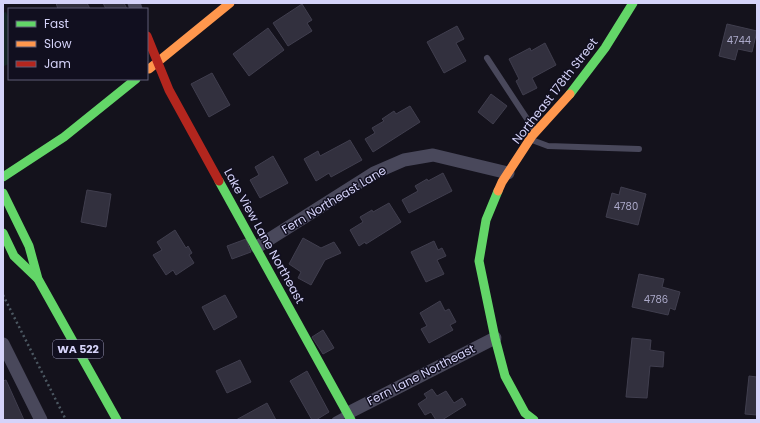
<svg xmlns="http://www.w3.org/2000/svg" width="760" height="423" font-family="Poppins,sans-serif">
<style>
.green{fill:#132525}
.building{fill:#32303e;stroke:#403e4e}
.lines{fill:none;stroke-linecap:round;stroke-linejoin:round}
.path{stroke:#4c5862;stroke-width:2.5;stroke-dasharray:2 3;stroke-linecap:butt}
.lane{stroke:#49485b;stroke-width:6}
.street{stroke:#49485b;stroke-width:13}
.fast{stroke:#63d668;stroke-width:9}
.slow{stroke:#ff974d;stroke-width:9}
.jam{stroke:#b3261e;stroke-width:9}
.labels{text-anchor:middle;stroke-width:3;stroke-linejoin:round;paint-order:stroke}
.number-label{font-size:10px;fill:#acaaca}
.shield{fill:#110f1f;stroke:#9a98b8;stroke-width:1}
.shield-label{font-size:11px;font-weight:bold;fill:#d5d3f9}
.street-label{font-size:12px;fill:#d5d3f9;stroke:#110f1f}
</style>
<rect width="100%" height="100%" fill="#14121c"/>
<path class="green" d="M6,12L9,19V64L4,66L3,63V13Z"/>
<g class="building">
<path d="M56,3H87L90,9H58Z"/>
<path d="M103,3H124L127,9H106Z"/>
<path d="M302,4L312,20L307,23L312,31L288,46L273,23Z"/>
<path d="M727,24L757,31L752,52L738,49L735,60L719,56Z"/>
<path d="M457,26L464,39L456,43L466,61L444,73L427,42Z"/>
<path d="M268,28L284,50L249,76L233,54Z"/>
<path d="M545,43L556,65L532,78L537,88L523,95L516,81L519,79L509,59L530,48L531,51Z"/>
<path d="M212,73L230,105L209,117L191,84Z"/>
<path d="M491,94L507,106L493,124L478,112Z"/>
<path d="M410,106L420,122L373,152L365,139L375,133L372,128L384,121L382,119L394,111L396,114Z"/>
<path d="M350,140L362,160L331,177L329,173L316,181L304,159L318,151L320,156Z"/>
<path d="M273,156L288,183L260,198L250,180L259,175L255,167Z"/>
<path d="M443,173L452,191L409,213L402,200L418,191L415,186L427,179L428,181Z"/>
<path d="M621,187L646,194L638,225L606,217L612,193L619,195Z"/>
<path d="M87,190L111,194L106,227L81,222Z"/>
<path d="M389,203L401,222L366,244L365,242L359,246L350,230L363,222L360,217L372,210L373,212Z"/>
<path d="M175,230L186,248L188,246L192,253L189,255L194,263L176,275L173,270L166,275L153,255L162,250L157,242Z"/>
<path d="M303,238L321,248L334,242L341,253L325,260L311,285L298,278L301,272L289,264Z"/>
<path d="M246,239L251,252L232,259L227,246Z"/>
<path d="M434,241L438,250L442,248L446,256L437,260L444,274L426,282L411,252Z"/>
<path d="M639,274L664,279L662,287L680,292L675,310L670,308L668,315L632,307Z"/>
<path d="M225,295L237,317L214,330L202,307Z"/>
<path d="M440,301L445,311L449,309L456,322L450,325L453,330L429,343L421,329L427,326L420,313Z"/>
<path d="M323,330L334,348L323,354L312,337Z"/>
<path d="M632,338L651,340L650,350L664,352L663,367L650,366L647,398L626,397Z"/>
<path d="M240,360L251,382L227,393L216,371Z"/>
<path d="M307,371L329,412L316,420H312L290,381Z"/>
<path d="M749,376L757,377V415L745,414Z"/>
<path d="M6,380L24,420H3V381Z"/>
<path d="M432,389L437,396L446,391L454,403L462,398L466,405L442,420H436L431,412L425,415L418,404L427,398L424,394Z"/>
<path d="M267,403L276,420H236Z"/>
</g>
<g class="lines">
<path class="path" d="M3,295L66,420"/>
<g class="lane">
<path d="M487,58L535,131"/>
<path d="M532,140L548,146L639,149"/>
<path d="M335,420L346,414"/>
</g>
<g class="street">
<path d="M134,3L136,9"/>
<path d="M257,247L374,173L404,160L433,155L508,173"/>
<path d="M3,344L41,420"/>
<path d="M348,413L495,338"/>
</g>
<g class="fast">
<path d="M570,94L605,48L633,3"/>
<path d="M3,177L64,137L136,79"/>
<path d="M219,181L351,420"/>
<path d="M498,191L486,220L479,261L495,338L505,376L525,413L534,420"/>
<path d="M3,193L29,246L38,279L117,420"/>
<path d="M3,233L14,256L37,278"/>
</g>
<g class="slow">
<path d="M149,69L230,3"/>
<path d="M498,191L502,182L532,136L570,94"/>
</g>
<path class="jam" d="M147,36L169,90L219,181"/>
</g>
<g class="labels">
<g class="number-label">
<text x="739" y="44">4744</text>
<text x="626" y="210">4780</text>
<text x="656" y="303">4786</text>
</g>
<rect class="shield" x="53" y="340" width="50" height="18" rx="3"/>
<g class="shield-label">
<text x="78" y="353">WA 522</text>
</g>
<g class="street-label">
<text transform="translate(555 91) rotate(-52)" y="4">Northeast 178th Street</text>
<text transform="translate(334 200) rotate(-31)" y="4">Fern Northeast Lane</text>
<text transform="translate(264 236) rotate(61)" y="4">Lake View Lane Northeast</text>
<text transform="translate(421 375) rotate(-27)" y="4">Fern Lane Northeast</text>
</g>
</g>
<rect width="760" height="423" fill="none" stroke="#d5d3f9" stroke-width="8"/>
<rect x="8" y="8" width="140" height="72" fill="#110f1f" stroke="#5f5d76"/>
<rect x="16" y="21" width="20" height="6" fill="#63d668" stroke="#5f5d76"/>
<text x="44" y="28" font-size="12" fill="#d5d3f9">Fast</text>
<rect x="16" y="41" width="20" height="6" fill="#ff974d" stroke="#5f5d76"/>
<text x="44" y="48" font-size="12" fill="#d5d3f9">Slow</text>
<rect x="16" y="61" width="20" height="6" fill="#b3261e" stroke="#5f5d76"/>
<text x="44" y="68" font-size="12" fill="#d5d3f9">Jam</text>
</svg>
